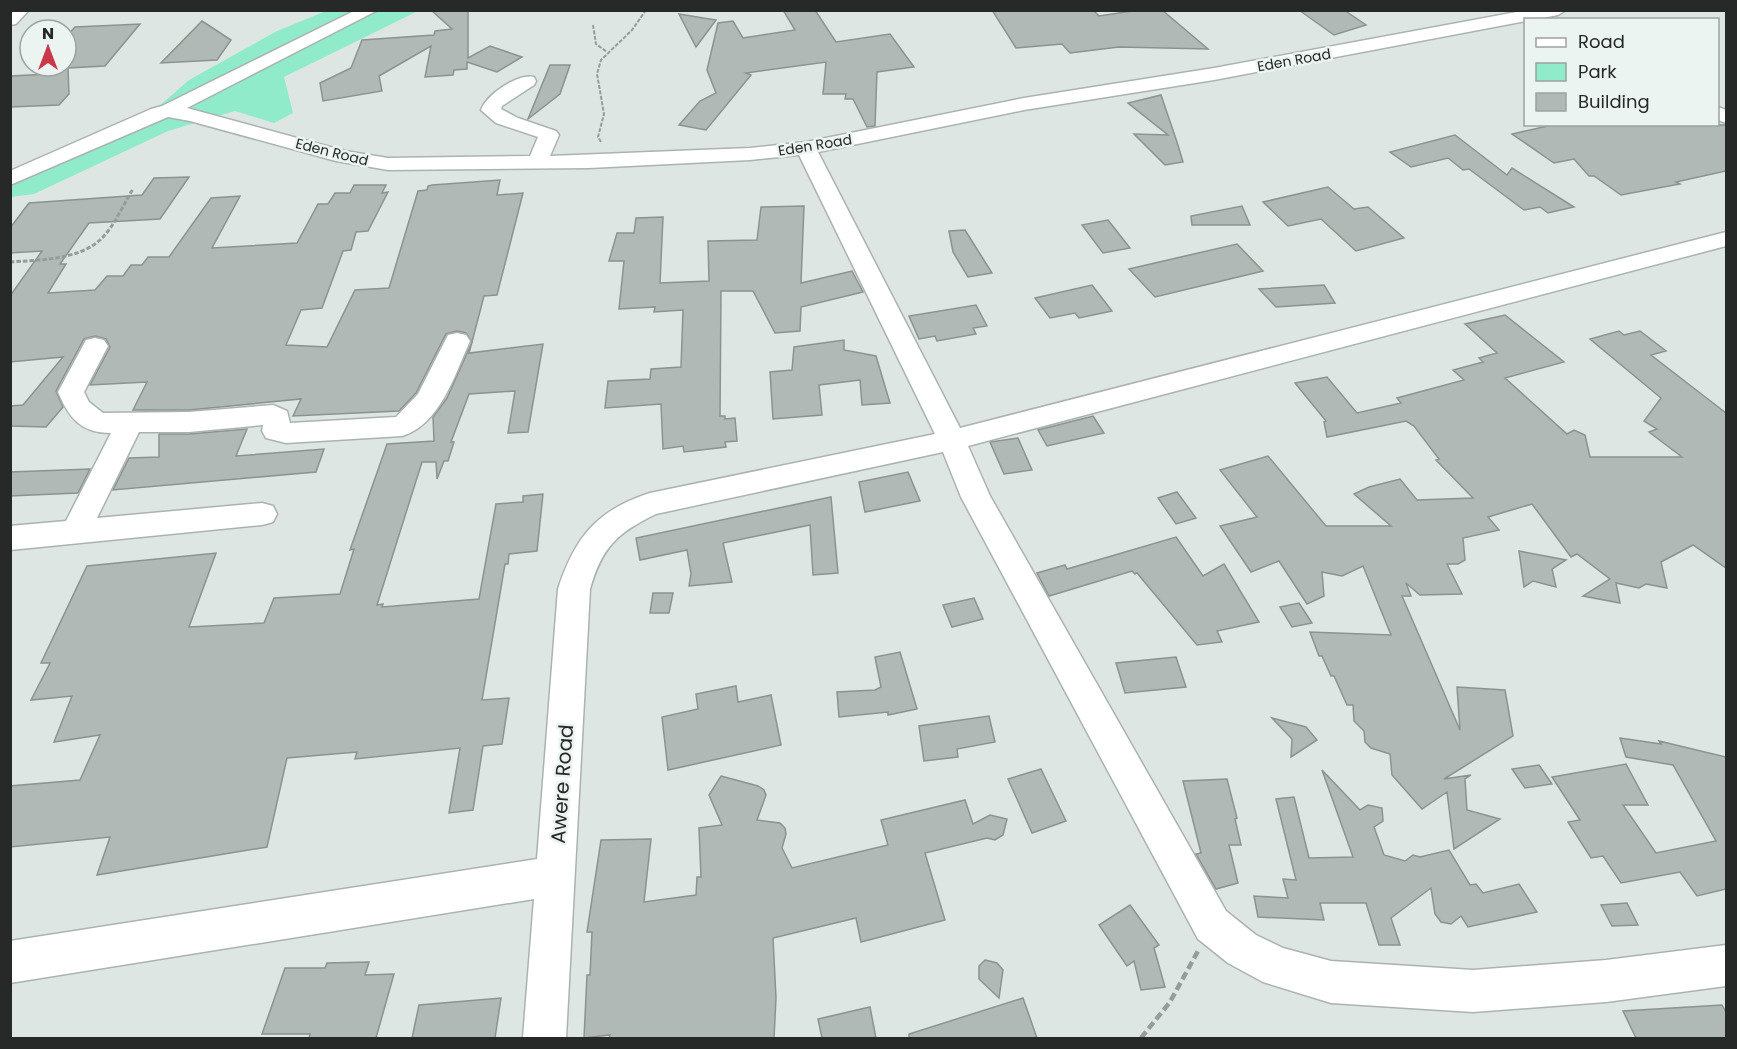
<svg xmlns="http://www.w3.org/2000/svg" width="1737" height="1049" font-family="Poppins,sans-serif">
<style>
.green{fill:#8febc9}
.building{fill:#b1b9b6;stroke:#8b938f;stroke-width:1.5}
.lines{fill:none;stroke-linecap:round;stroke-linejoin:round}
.minor-casing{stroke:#abb3b0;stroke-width:3}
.path-far2{stroke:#969c99;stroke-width:2;stroke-dasharray:4 1.5;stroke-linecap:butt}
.path-far1{stroke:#969c99;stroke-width:3;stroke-dasharray:4.5 2;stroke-linecap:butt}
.path{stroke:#969c99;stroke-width:4.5;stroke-dasharray:8 4;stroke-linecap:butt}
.minor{fill:#fff;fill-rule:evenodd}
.labels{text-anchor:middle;stroke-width:5;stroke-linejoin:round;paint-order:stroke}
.far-street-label{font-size:14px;fill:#262927;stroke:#ebf4f0}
.near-street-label{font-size:20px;fill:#262927;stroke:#ebf4f0}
</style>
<rect width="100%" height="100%" fill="#dee6e3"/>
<path class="green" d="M326,11H418L284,77L293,113L274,123L235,111L168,131L34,194L11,197V185L141,122L189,80L277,31Z"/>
<g class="building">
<path d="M431,10H468V58L490,46L522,57L497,72L467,62V69L454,70L453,75L425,77L431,46L379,76L382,91L323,101L320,83L351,68L362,40L434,35L435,31L452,29Z"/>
<path d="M783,10H815L836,42L890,34L914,67L877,72L875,126L867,127L853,99H845L846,94H823L826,62L746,73L751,75L706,130L679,125L700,101L716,93L707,70L718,23L733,21L743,38L795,30Z"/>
<path d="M992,10H1093L1099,16L1139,10H1162L1208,49L1119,47L1070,53L1062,44L1016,48Z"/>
<path d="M1299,10H1344L1366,25L1334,35Z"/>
<path d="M679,14L716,20L696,47Z"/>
<path d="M202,21L231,40L217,60L161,63Z"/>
<path d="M140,24L105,66L68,68L69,94L59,105L10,107V76L50,74L58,66H66V37L75,27Z"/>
<path d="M550,65H570L560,94L528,119Z"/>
<path d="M1161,95L1177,142L1183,162L1165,165L1134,134L1168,135L1128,103Z"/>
<path d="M1557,124L1726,125V171L1676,182L1680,184L1621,195L1594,176H1589L1574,159L1554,163L1512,134Z"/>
<path d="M1455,135L1507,175L1512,168L1574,207L1548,213L1540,207L1524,210L1469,169L1463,170L1448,158L1411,167L1390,152Z"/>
<path d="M189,177L160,219L89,223L60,264H66L48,293L95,290L107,276H123L131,265H142L148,257H169L211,198L240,196L212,248L297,243L318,204H328L335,193H350L354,185H386L382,193L388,192L368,231L356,232L351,250L343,251L322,308L301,310L286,345L327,347L355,290L389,288L418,191L427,190L428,186L432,185L500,180L497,195L523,193L497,295L484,296L472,342L466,333L457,331L446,334L416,393L399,411L293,416L301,399L189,410H133L147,382L90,385L110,347L106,339L95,336L84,339L56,391L63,407L46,427L10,426V406L23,405L63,357L10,362V296L42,251L10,253V228L29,203L142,195L154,178Z"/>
<path d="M1328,187L1354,209L1368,207L1404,238L1356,251L1321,219L1288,226L1263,202Z"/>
<path d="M804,206L801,283L852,271L863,292L801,307L800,331L775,333L753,291H721L720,416H725V419L735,418L737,441L725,442L726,447L684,452L683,446L663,449L661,404L605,408L608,381L650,379L651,369L681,367L683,310L654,312L655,307L619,309L624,261H609L617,233H634L636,218L663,217L660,283L709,281L708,241L757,240L761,207Z"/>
<path d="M1242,206L1250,225H1192L1191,216Z"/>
<path d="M1108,220L1130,248L1103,253L1082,225Z"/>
<path d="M965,230L992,273L968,277L953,252L949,231Z"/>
<path d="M1237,244L1263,271L1155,297L1129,269Z"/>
<path d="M1092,285L1112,311L1079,318L1075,313L1050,318L1035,298Z"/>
<path d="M1324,285L1335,303L1276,307L1259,289Z"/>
<path d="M976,305L987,326L973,328L976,334L937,341L935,336L919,339L909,316Z"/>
<path d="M1505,315L1564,362L1505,378L1567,434L1574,430L1585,435L1590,457H1682L1649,432L1657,429L1644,421L1661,398L1590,339L1619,331L1624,335L1640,331L1666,351L1651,355L1726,413V568L1693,545L1661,562L1667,588L1646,584L1639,588L1616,583L1620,603L1583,596L1610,579L1577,554L1571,557L1532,504L1488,517L1499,530L1463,538L1465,560L1458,564H1447L1462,594L1420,595L1406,583L1411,596H1402L1460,730L1457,687L1505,690L1513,736L1444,779L1471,775L1465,779L1467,810L1500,819L1454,849L1447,792L1422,809L1392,775L1390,754L1371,748L1365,742L1364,731L1354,721L1353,705H1347L1334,676H1331L1322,656H1319L1310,632L1391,635L1363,566L1342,576L1322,572L1324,596L1307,604L1279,561L1251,572L1220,526L1257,517L1220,470L1268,456L1326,526H1391L1354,494L1369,487L1400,479L1417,500L1473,498L1436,460L1439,459L1414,426L1406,421L1327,437L1324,422L1326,421L1295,383L1327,377L1357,413L1401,403L1397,398L1464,380L1453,370L1483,362L1479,358L1497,353L1465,324Z"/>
<path d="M844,340V350L876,356L890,403L862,405L860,380L819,385L822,415L773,419L770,372L792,370L794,347Z"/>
<path d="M472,342L469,353L543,344L528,432L508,433L515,391L469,394L451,442H454L448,461H444L437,479L436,462H422L377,605L383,604L382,607L479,599L496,504L523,502V496L543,494L537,551L509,554L508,564H505L482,700L509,698L502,744L483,746L473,810L449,813L460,748L355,759L357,752L287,758L267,847L97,875L110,837L10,847V786L80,780L100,735L54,742L72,696L31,700L50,663H41L87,566L216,553L189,627L264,623L274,598L340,594L354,549L350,550L387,444L434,441L433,417L447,398Z"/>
<path d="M1093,416L1104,433L1047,446L1038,430Z"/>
<path d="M247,429L236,456L324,449L316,472L113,490L129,458L159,457V434H189Z"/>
<path d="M1018,438L1032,470L1004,474L990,442Z"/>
<path d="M90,469L78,493L10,496V472Z"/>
<path d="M908,472L920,501L865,512L859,482Z"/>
<path d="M1177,492L1196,518L1176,524L1158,498Z"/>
<path d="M831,497L838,573L813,575L810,525L723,543L732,582L689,586L691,574L687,550L640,560L636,538Z"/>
<path d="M1176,537L1203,576L1224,564L1259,622L1217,631L1222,642L1197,645L1137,573L1135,574L1132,571L1049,596L1037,573L1065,565L1067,569Z"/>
<path d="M1519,551L1566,560L1552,569L1556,587L1533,581L1524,587Z"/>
<path d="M653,593H673L669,613H650Z"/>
<path d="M974,598L983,619L952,627L943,605Z"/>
<path d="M1299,603L1312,623L1292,627L1280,607Z"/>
<path d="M900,652L917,709L888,715V712L839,717L837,692L875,690L881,687L875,657Z"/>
<path d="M1176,657L1186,687L1125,693L1116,663Z"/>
<path d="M736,686L738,702L771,695L781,745L668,770L662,717L698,709L696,694Z"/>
<path d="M989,716L995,742L957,749L958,757L924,761L919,726Z"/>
<path d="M1272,718L1306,727L1317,740L1291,757L1292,739Z"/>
<path d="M1620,738L1661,744L1659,741L1726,757V889L1697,896L1680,872L1621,883L1603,856L1591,858L1568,822L1580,820L1552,777L1626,764L1648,805H1623L1656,853L1716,841L1673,765L1626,757Z"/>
<path d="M1539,765L1552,784L1525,788L1512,769Z"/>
<path d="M1041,769L1066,821L1032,833L1008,779Z"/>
<path d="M1322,770L1360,810L1368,805L1382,808L1383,821L1374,827L1384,855L1405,861L1413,855L1420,857L1449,850L1470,885L1476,884L1483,893L1519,884L1537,912L1468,927L1461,916L1451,924L1441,922L1435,914L1431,888L1391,918L1400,945H1379L1366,903H1320L1324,920L1258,917L1254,896L1288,898L1283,879L1296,880L1276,799L1294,797L1309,858L1353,857Z"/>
<path d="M721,776L758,786L764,790L766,795L757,820L780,823L785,828L786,834L782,848L792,868L888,845L881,820L965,800L973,824L990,815L1007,819L1003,835L995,840L987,838L925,853L945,920L861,942L856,918L773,938L776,998L774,1038H609L610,1035L584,1038L587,975H590L592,932H587L601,840L651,839L644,902L696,895L697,877H701L699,828L722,825L709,795Z"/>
<path d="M1227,779L1237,818L1235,819L1241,845H1229L1238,883L1216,889L1196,854L1201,853L1183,781Z"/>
<path d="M1627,903L1638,925L1612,926L1601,905Z"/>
<path d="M1130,905L1159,945L1154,948L1165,987L1141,990L1134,961L1127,966L1099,925Z"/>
<path d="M985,960L997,963L1003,970L999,998L979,979V966Z"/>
<path d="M369,962L365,975L394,974L376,1038H309L310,1034H262L285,968H325L327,963Z"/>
<path d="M501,998L495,1038H412L419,1005Z"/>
<path d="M1023,998L1037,1038H909V1034Z"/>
<path d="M1722,1005L1726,1012V1038H1636L1623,1011Z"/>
<path d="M870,1007L876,1038H822L818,1019Z"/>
</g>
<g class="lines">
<defs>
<g id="minor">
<path d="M10,10H29L16,24L10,25Z"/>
<path d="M356,10H378L187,108L345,151L388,158L530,156L538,137L496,123L481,110C486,95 518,73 534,77L536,81L534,85L502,106L501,109L518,118L556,131L559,135L550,156L750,148L806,142L1024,98L1214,68L1528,10H1566L1558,15L1214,80L1024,110L818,152L960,428L1726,232V246L968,446L990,496L1226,911L1256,935L1283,948L1331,961L1473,970L1606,960L1726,945V986L1606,1002L1473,1012L1331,1003L1263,982L1228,963L1198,939L961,497L943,452L656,514C617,533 602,547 590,589L566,1038H523L534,899L10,983V941L537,859L558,589C575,537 597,510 650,493L935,434L799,155L750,160L589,168L388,170L336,161L190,121L168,117L10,185V171L151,109L162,106Z"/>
<path d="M1718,107L1726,110V123L1718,120Z"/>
<path d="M457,333L466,335L470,341C455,374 440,425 402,436L286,443L266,438L262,431L263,425L189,432H139L97,518L262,503L273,506L277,514L273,522L262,525L10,550V526L66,521L111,433C81,433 69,418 58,392L86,340L95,338L104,340L108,346L84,392L89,402L103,413L189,412L273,405L287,411L290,423L396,417L418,394L448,335Z"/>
</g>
</defs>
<use href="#minor" class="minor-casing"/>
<g class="path-far2">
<path d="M593,25L596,44L607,52"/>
<path d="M601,142L598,137L604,114L597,74L601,60L632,30L646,10"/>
</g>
<path class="path-far1" d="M10,262C38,260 78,260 100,240C114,227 123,205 133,189"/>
<path class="path" d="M1141,1038L1170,1002L1198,951"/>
<use href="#minor" class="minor"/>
</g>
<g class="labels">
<g class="far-street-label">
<text transform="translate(1294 60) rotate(-10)" y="5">Eden Road</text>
<text transform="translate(815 145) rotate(-9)" y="5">Eden Road</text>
<text transform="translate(332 152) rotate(14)" y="5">Eden Road</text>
</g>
<g class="near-street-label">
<text transform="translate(562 784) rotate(-86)" y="7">Awere Road</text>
</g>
</g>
<rect width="1737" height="1049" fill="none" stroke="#262927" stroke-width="24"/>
<rect x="1524" y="18" width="195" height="108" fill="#ebf4f0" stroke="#9ca3a0" stroke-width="1.5"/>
<rect x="1536" y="38" width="30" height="9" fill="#ffffff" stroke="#9ca3a0" stroke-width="1.5"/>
<text x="1578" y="48" font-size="18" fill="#262927">Road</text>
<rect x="1536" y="63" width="30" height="18" fill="#8febc9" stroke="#9ca3a0" stroke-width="1.5"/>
<text x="1578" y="78" font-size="18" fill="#262927">Park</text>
<rect x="1536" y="93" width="30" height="18" fill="#b1b9b6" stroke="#9ca3a0" stroke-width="1.5"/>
<text x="1578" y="108" font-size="18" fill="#262927">Building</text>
<g transform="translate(48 48)"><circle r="28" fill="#ebf4f0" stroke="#9ca3a0" stroke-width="1.5"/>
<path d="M0-4.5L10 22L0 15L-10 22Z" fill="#ca394b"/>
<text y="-9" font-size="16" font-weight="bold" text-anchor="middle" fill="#262927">N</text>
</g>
</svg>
